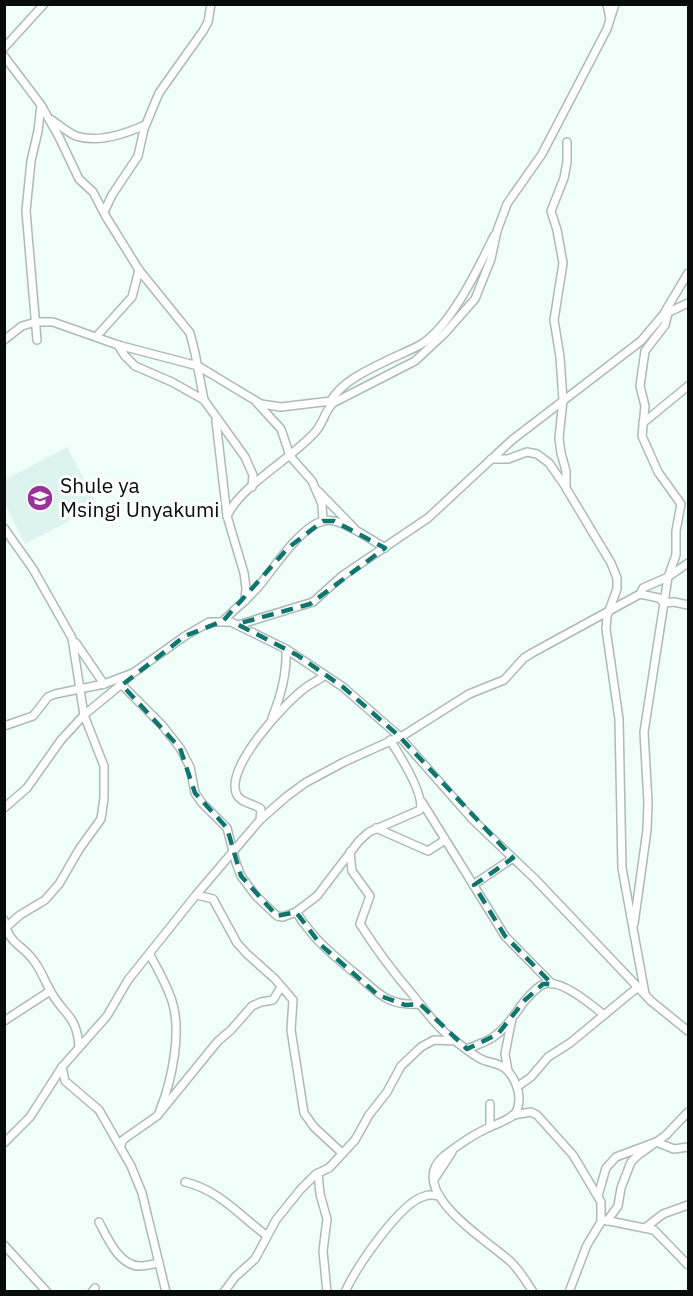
<svg xmlns="http://www.w3.org/2000/svg" width="693" height="1296" font-family="'IBM Plex Sans',sans-serif">
<style>
.built{fill:#ddf4ee}
.lines{fill:none;stroke-linecap:round;stroke-linejoin:round}
.street-casing{stroke:#adbab6;stroke-width:10}
.street{stroke:#fff;stroke-width:7}
.marked{fill:none;stroke:#0f766e;stroke-width:4.5;stroke-dasharray:12 8;stroke-linejoin:round}
.labels{text-anchor:middle;stroke-width:6;stroke-linejoin:round;paint-order:stroke}
.poi-label{font-size:21px;fill:#080c0b;stroke:#fff;text-anchor:start}
</style>
<rect width="100%" height="100%" fill="#f0fefa"/>
<path class="built" d="M67,447L98,506L25,544L5,504V480Z"/>
<g class="lines">
<defs>
<g id="street">
<path d="M607,4L610,19"/>
<path d="M4,48L44,4"/>
<path d="M4,56L41,105L38,131L31,161L26,211L37,340"/>
<path d="M41,105L59,137L79,179L93,192L105,215L139,270L190,333L195,353L204,400"/>
<path d="M52,120C59,125 67,132 76,136C97,143 125,134 145,125"/>
<path d="M567,142V162L564,178L551,211L557,230L563,263L554,320L560,357L563,400L559,438L561,453L566,471V488L611,563L617,578V589L607,616L606,629L619,719L622,868L645,994"/>
<path d="M104,212L112,195L138,156L144,129L159,93L203,31L208,22L211,4"/>
<path d="M665,314L688,303"/>
<path d="M96,337L132,297L139,270"/>
<path d="M4,340L22,326L36,322H53L118,345L198,366L261,404L281,407L331,401"/>
<path d="M118,345L125,356L135,366L172,382L204,400L245,457L253,475L252,487"/>
<path d="M257,403L281,429L290,456L312,481L322,504L323,521"/>
<path d="M330,404C339,377 396,358 420,345C450,328 479,267 494,236"/>
<path d="M216,421L227,516L244,573L246,588L245,601"/>
<path d="M643,423L688,386"/>
<path d="M491,459H508L527,452L537,454L549,463L565,486"/>
<path d="M318,491L354,528"/>
<path d="M227,516C242,484 292,459 316,431C323,423 325,411 333,403L415,361L445,333L475,299L491,259L497,231L507,204L542,154L607,29L615,4"/>
<path d="M4,528L33,569L72,638L84,715L104,766V798L101,819L80,848L59,884L45,900L20,915L4,929"/>
<path d="M640,594L643,588L668,577L688,563"/>
<path d="M223,621C235,609 248,599 259,586C274,568 300,527 323,521C339,516 371,540 385,548"/>
<path d="M238,625L313,602L342,576L428,518L512,440L641,341L663,315L688,273"/>
<path d="M76,643L104,684"/>
<path d="M122,685L162,725L180,748L190,767L195,793L202,803L227,828L236,863L241,876L256,896L277,916L283,917L296,912L317,896L359,841L369,832L420,810C425,795 399,754 390,740"/>
<path d="M272,718C281,695 287,674 286,649"/>
<path d="M4,726L33,716L48,697L55,694L104,684L133,673L185,636L209,622H231L286,649L343,687L399,736L473,820L534,878L651,1001L688,1031"/>
<path d="M422,802L505,936L552,984"/>
<path d="M4,808L27,788L61,740L84,715L124,682"/>
<path d="M261,819L286,797L305,783L344,762L404,735L469,694L504,680L524,658L532,653L640,594L659,598L664,603L674,602L688,605"/>
<path d="M376,828L428,851L445,840"/>
<path d="M350,852L352,871L370,896L360,924C376,949 393,972 412,994C424,1009 434,1024 449,1036C459,1044 469,1052 479,1058C489,1064 500,1062 508,1071C518,1083 523,1100 515,1114C508,1120 499,1123 490,1127C474,1134 458,1145 444,1156C403,1191 490,1242 511,1262C520,1271 526,1281 533,1292"/>
<path d="M473,885L513,858"/>
<path d="M197,895L213,899L237,943L247,954L275,979L293,1000L291,1030L304,1113L314,1127L342,1153"/>
<path d="M296,912C313,938 327,950 351,970C376,989 384,1007 420,1004"/>
<path d="M4,920C10,946 21,943 34,961C41,970 44,980 50,990C62,1014 77,1014 79,1047"/>
<path d="M634,924L647,830L648,802L644,732L668,577L676,555V531L681,504L658,472L642,436L645,406L640,386L645,351L665,325L668,313"/>
<path d="M150,955C158,970 167,985 172,1001C182,1032 172,1080 160,1110"/>
<path d="M4,1021L50,991"/>
<path d="M467,1049C476,1045 488,1042 496,1035C507,1027 515,1014 523,1003C528,997 536,987 544,984C560,978 592,1005 604,1015"/>
<path d="M62,1067L65,1081L99,1110L131,1166L142,1193L166,1292"/>
<path d="M508,1071L505,1054L512,1018"/>
<path d="M517,1087L531,1077L548,1057L570,1043L638,987"/>
<path d="M513,1115L531,1112L537,1115L573,1155L601,1202V1222L587,1245L569,1292"/>
<path d="M490,1127V1104"/>
<path d="M4,1143L30,1117L62,1067L107,1016L128,980L196,895L260,820L261,809C255,804 241,803 237,795C223,769 285,703 305,688C312,683 319,680 325,675"/>
<path d="M120,1147L123,1140L127,1137L157,1116L218,1041L231,1030L252,1006L261,1002L273,1000L281,987"/>
<path d="M318,1173L320,1194L327,1219L323,1251L327,1292"/>
<path d="M435,1178L452,1152"/>
<path d="M185,1182C219,1190 239,1215 266,1235"/>
<path d="M598,1196L606,1168L616,1157L656,1142L674,1149L688,1147"/>
<path d="M604,1220L654,1230L688,1265"/>
<path d="M607,1221L618,1206L621,1188L631,1162L637,1156L666,1135L688,1112"/>
<path d="M99,1222C107,1237 119,1266 140,1266C146,1266 153,1264 159,1263"/>
<path d="M645,1228L663,1214L688,1205"/>
<path d="M4,1245L47,1292"/>
<path d="M92,1292L95,1288"/>
<path d="M224,1292L235,1277L255,1259L276,1220L300,1190L316,1174L329,1168L355,1140L369,1115L387,1092L401,1066L421,1047L434,1040L456,1041"/>
<path d="M345,1292C356,1268 400,1202 425,1196C429,1194 434,1195 439,1196"/>
</g>
</defs>
<use href="#street" class="street-casing"/>
<use href="#street" class="street"/>
</g>
<path class="marked" d="M323,521H334L385,548L310,604L237,624L297,655L343,687L399,736L513,858L474,885L505,936L552,984H543L525,1000L498,1034L467,1049L420,1004L405,1005L378,995L321,945L296,912L277,916L241,876L227,828L195,793L180,748L122,685L185,636L223,621L288,548Z"/>
<defs>
<symbol id="school-disc" viewBox="-11 -11 22 22"><circle r="9.5" fill="#9a3397" stroke="#fff"/><path d="M0-5L7-2L0 1L-7-2ZM-4 1L0 2.5L4 1V4Q0 6-4 4Z" fill="#fff"/></symbol>
</defs>
<g fill-rule="evenodd">
<use href="#school-disc" x="25" y="483" width="30" height="30"/>
</g>
<g class="labels">
<g class="poi-label">
<text x="60" y="493">Shule ya<tspan x="60" dy="24">Msingi Unyakumi</tspan></text>
</g>
</g>
<rect width="693" height="1296" fill="none" stroke="#080c0b" stroke-width="12"/>
</svg>
